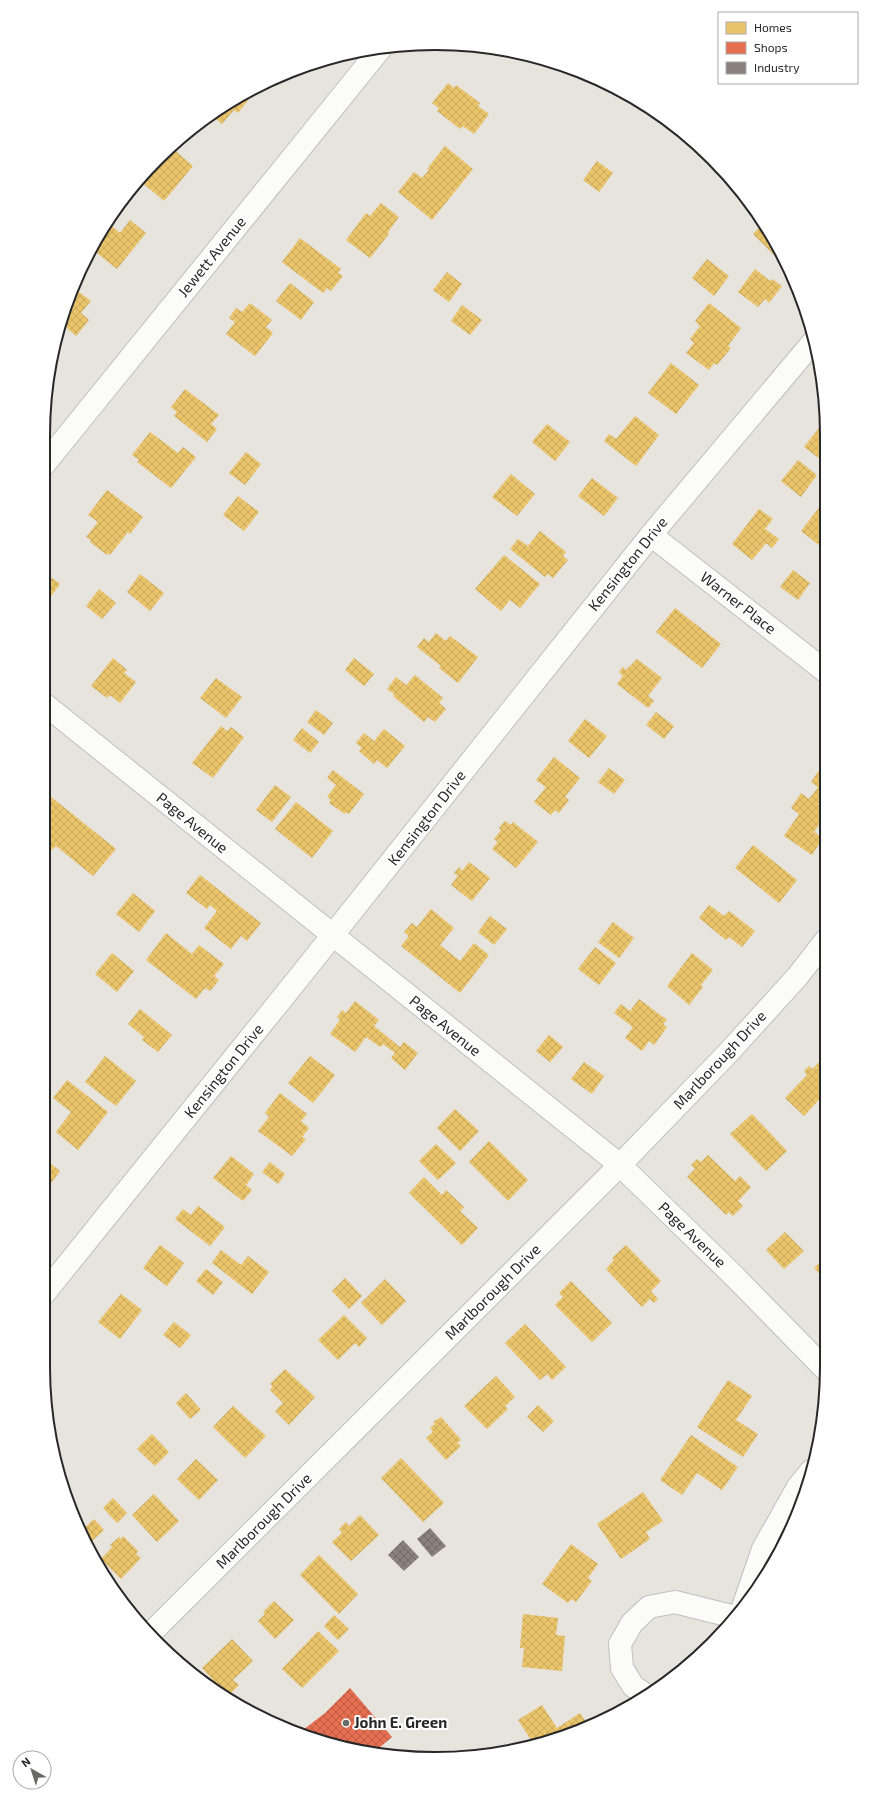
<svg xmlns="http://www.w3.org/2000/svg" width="870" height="1802" font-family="'Exo 2',sans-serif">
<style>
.homes{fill:url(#homes-cross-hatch)}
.shops{fill:url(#shops-cross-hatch)}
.industry{fill:url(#industry-cross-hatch)}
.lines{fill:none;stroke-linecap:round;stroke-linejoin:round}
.minor-casing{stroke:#c0bfbf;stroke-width:24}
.minor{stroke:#fbfbfa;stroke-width:22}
.poi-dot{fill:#6b6967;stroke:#fff;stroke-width:1.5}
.labels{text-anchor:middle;stroke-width:4;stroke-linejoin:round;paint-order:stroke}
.street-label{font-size:15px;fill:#282828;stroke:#fff}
.poi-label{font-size:15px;font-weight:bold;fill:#282828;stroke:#fff;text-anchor:start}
.rim{fill:none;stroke:#282828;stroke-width:2}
</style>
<defs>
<pattern id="homes-cross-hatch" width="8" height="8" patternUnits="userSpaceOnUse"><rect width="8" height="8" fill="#e9c46a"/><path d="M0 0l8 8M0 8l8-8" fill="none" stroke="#c8a85c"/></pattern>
<pattern id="shops-cross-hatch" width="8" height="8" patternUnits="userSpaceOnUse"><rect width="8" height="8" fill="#e76f51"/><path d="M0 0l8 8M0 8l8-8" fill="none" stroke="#bb5b43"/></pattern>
<pattern id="industry-cross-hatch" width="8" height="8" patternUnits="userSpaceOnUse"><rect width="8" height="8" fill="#8a817c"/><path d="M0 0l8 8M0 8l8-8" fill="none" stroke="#716a66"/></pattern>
</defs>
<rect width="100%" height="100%" fill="#e7e3dd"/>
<g class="homes">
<path d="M519,53L536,58L532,63Z"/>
<path d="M448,83L454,88L456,85L480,103L478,106L489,114L474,134L463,126L460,129L437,111L439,108L432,103Z"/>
<path d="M255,89L256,90L238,113L234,110L222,124L211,115L217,109Z"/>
<path d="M445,146L473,169L432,220L398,192L414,172L422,178L429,170L427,169Z"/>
<path d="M171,147L193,166L164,201L139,180L158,158Z"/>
<path d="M597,161L613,173L599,192L583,180Z"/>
<path d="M381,203L399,217L388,232L389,234L370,258L346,240L366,213L370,216Z"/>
<path d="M130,220L146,233L117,269L92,249L107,222L120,233Z"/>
<path d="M762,225L779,254L776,257L753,234Z"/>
<path d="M300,238L341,269L338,273L343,276L331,291L327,288L323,293L282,262Z"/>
<path d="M707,259L729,276L714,296L692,278Z"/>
<path d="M755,269L770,281L772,279L782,286L769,303L765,299L758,307L738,292Z"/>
<path d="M447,272L462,284L449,302L433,290Z"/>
<path d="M290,283L314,302L301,320L276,301Z"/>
<path d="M72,287L91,301L81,313L89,320L76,336L61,323Z"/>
<path d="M250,303L272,320L266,327L273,333L255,356L226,334L235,322L229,318L236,308L242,312Z"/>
<path d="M709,303L741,328L728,346L731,348L717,365L714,363L709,370L686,353L694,343L690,339L700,326L695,321Z"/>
<path d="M462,305L482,320L470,335L451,321Z"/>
<path d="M671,363L699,385L676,414L648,393Z"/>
<path d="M185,389L219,415L211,424L217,429L207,442L174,416L177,412L171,407Z"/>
<path d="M635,416L659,435L636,466L604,441L609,434L616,439Z"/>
<path d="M547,424L570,442L555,461L532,442Z"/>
<path d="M819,428L824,432V462L804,447Z"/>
<path d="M150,432L178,453L183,447L196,457L171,488L137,462L139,460L132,455Z"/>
<path d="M246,452L261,464L245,485L229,473Z"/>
<path d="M798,460L817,475L801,497L781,481Z"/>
<path d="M511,474L535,494L517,516L492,497Z"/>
<path d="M592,478L618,498L604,516L578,496Z"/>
<path d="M107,490L143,517L130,534L128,532L110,555L108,553L107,555L90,542L91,540L86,537L98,522L88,515Z"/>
<path d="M238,496L259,512L244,531L223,515Z"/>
<path d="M824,501V549L801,531Z"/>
<path d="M759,509L773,519L765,529L779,539L772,548L766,543L752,560L732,544Z"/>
<path d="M540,531L566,552L563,556L568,560L553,578L548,574L545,577L510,549L518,539L528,546Z"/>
<path d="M504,555L540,584L520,608L510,600L501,611L475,589Z"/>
<path d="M793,570L810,583L798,600L780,587Z"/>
<path d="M43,571L60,584L43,607Z"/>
<path d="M140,574L164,593L150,611L127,592Z"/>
<path d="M99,589L116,603L102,619L86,606Z"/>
<path d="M675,608L721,644L702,668L656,632Z"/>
<path d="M436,633L446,641L450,636L478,657L458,683L439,668L441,666L417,647L424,638L429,642Z"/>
<path d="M113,658L127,670L124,673L136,682L120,703L110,695L107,698L91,686Z"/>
<path d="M354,658L374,674L364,686L345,670Z"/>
<path d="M637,659L662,678L648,696L654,701L648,708L617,684L623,676L619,672L623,667L626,670Z"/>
<path d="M415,675L443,698L439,703L446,709L435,722L428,717L424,722L393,696L394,694L387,689L396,677L406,685Z"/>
<path d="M216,678L242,697L226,718L200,698Z"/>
<path d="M316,710L333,723L324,735L307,722Z"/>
<path d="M656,712L674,726L664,739L646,725Z"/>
<path d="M585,719L607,736L589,758L568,741Z"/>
<path d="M221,726L227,731L231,727L244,737L213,778L192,763Z"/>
<path d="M302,728L319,742L310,753L293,740Z"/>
<path d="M384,729L405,746L387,768L377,760L374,764L359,751L362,748L356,743L364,733L374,741Z"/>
<path d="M554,757L580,778L565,797L569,800L559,813L555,810L551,815L534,802L546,787L536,780Z"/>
<path d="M824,763L825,795L818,804L825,809V816L814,832L823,838L812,855L784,836L799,814L791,808L801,793L809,799L818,787L811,782Z"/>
<path d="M609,768L625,780L614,794L598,782Z"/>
<path d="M333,770L364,794L349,814L346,812L345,814L329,803L331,800L327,797L336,785L327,778Z"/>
<path d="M275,785L291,797L272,822L256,810Z"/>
<path d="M45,792L116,849L93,876L56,846L52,850L43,843V795Z"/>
<path d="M296,802L333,831L312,858L275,829Z"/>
<path d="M505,821L511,825L513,822L538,842L516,868L492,849L498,842L494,839L501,830L499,828Z"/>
<path d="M753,845L797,880L779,903L735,868Z"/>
<path d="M469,862L490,878L472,901L451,885L458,876L454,873L459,867L462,871Z"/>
<path d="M200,875L261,923L247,941L241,936L231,949L204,928L217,911L210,905L207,909L186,893Z"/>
<path d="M133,893L155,911L139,932L116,914Z"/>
<path d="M709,905L724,916L729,911L755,931L742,947L729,937L726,940L699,918Z"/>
<path d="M431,909L454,928L440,945L460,961L474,943L489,955L460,993L401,946L409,936L404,932L412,923L417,927Z"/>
<path d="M490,916L507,929L494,945L478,932Z"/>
<path d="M613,922L634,938L619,958L598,942Z"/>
<path d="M166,933L192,954L199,945L224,964L214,976L219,980L210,991L205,988L196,999L146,960Z"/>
<path d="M595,947L616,963L599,985L578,969Z"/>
<path d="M112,953L134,971L117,992L95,974Z"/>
<path d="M692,953L713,970L701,985L703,987L689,1005L667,986Z"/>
<path d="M639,999L667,1020L663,1024L667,1027L654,1045L649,1041L642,1051L625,1038L633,1027L614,1013L621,1004L630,1011Z"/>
<path d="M355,1001L379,1020L374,1026L400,1047L404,1042L418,1053L405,1070L391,1058L395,1053L383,1044L380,1047L366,1037L355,1052L330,1034L340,1020L337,1017L342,1010L346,1013Z"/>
<path d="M140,1009L172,1035L158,1052L142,1040L144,1037L128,1024Z"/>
<path d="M549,1035L563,1047L550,1062L536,1051Z"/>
<path d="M105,1056L136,1081L116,1106L85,1082Z"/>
<path d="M310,1056L335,1075L313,1103L288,1083Z"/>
<path d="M822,1059L826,1063V1092L804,1116L785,1098L807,1075L804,1071L809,1066L812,1069Z"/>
<path d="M584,1062L604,1076L592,1094L571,1079Z"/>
<path d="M67,1080L108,1112L78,1150L56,1132L71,1112L53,1098Z"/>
<path d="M280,1093L307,1114L301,1121L309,1128L302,1137L306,1139L292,1156L258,1131L269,1117L265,1113Z"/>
<path d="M455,1109L479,1131L460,1151L437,1128Z"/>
<path d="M752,1114L787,1151L766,1171L730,1134Z"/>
<path d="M489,1141L528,1180L508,1201L469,1162Z"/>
<path d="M436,1144L456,1163L438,1180L419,1161Z"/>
<path d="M708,1155L735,1181L740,1176L751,1187L738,1201L743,1206L733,1216L729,1212L726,1215L687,1177L695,1169L691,1165L697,1159L701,1162Z"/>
<path d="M231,1156L254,1174L246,1185L252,1190L243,1201L213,1178Z"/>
<path d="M43,1158L60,1171L43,1194Z"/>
<path d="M270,1162L285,1174L278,1184L262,1172Z"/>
<path d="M424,1177L442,1195L446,1190L464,1207L460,1211L478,1228L462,1245L409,1193Z"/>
<path d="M198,1206L225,1227L210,1246L175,1219L183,1209L191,1215Z"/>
<path d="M785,1232L804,1251L784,1269L766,1250Z"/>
<path d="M160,1245L184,1263L167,1286L143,1268Z"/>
<path d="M626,1245L661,1281L651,1291L658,1299L654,1303L650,1299L642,1307L606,1269L614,1260L612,1258Z"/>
<path d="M221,1250L241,1265L248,1256L269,1272L252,1294L212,1263Z"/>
<path d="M827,1256V1282L814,1268Z"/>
<path d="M206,1269L223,1282L213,1295L196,1281Z"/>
<path d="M345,1278L362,1296L349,1309L332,1291Z"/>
<path d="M385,1279L406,1301L382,1325L361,1303Z"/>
<path d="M571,1281L612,1323L592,1342L555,1305L563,1297L559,1293Z"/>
<path d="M121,1294L142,1310L120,1339L98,1322Z"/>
<path d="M344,1315L367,1338L359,1347L355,1343L338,1360L318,1340Z"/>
<path d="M174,1322L191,1335L180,1348L163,1335Z"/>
<path d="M525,1324L566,1367L552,1380L547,1374L540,1380L505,1343Z"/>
<path d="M285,1369L315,1397L289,1425L275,1411L283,1403L270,1390L273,1386L270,1384Z"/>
<path d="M496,1376L515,1397L505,1406L508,1409L487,1429L464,1406Z"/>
<path d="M728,1380L752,1396L736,1420L758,1434L743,1457L697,1427Z"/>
<path d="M186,1393L201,1410L190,1419L176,1403Z"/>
<path d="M538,1405L554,1421L543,1432L527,1417Z"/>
<path d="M233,1406L266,1436L245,1458L213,1427Z"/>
<path d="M441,1417L461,1440L457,1443L461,1446L446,1460L426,1438L433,1432L430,1428L435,1424L433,1422Z"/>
<path d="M152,1434L169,1452L155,1466L137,1449Z"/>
<path d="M691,1435L738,1467L722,1490L697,1473L682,1495L660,1480Z"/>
<path d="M401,1458L444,1503L423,1522L381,1478Z"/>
<path d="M196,1459L218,1480L199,1500L177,1479Z"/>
<path d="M643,1492L663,1521L646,1532L650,1539L621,1559L597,1524Z"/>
<path d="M154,1494L179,1521L157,1542L132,1515Z"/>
<path d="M113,1498L127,1513L117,1523L103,1508Z"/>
<path d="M360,1515L379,1535L351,1561L332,1542L342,1533L339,1529L346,1522L349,1526Z"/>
<path d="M94,1519L104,1530L88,1545L81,1531Z"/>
<path d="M123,1536L138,1551L136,1554L141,1558L121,1579L101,1559L112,1547L110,1545L119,1537L121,1539Z"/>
<path d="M571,1544L598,1564L588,1578L592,1581L576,1602L571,1599L568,1603L542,1584Z"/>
<path d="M319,1555L358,1594L339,1614L300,1575Z"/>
<path d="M274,1601L294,1620L275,1639L258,1621L265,1614L263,1612Z"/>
<path d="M523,1614L558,1618L556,1635L565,1636L562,1671L522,1667L524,1648H520Z"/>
<path d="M334,1615L349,1629L338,1640L324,1626Z"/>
<path d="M318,1631L339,1651L302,1688L282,1669Z"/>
<path d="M232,1639L253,1661L233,1680L239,1685L228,1696L202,1668Z"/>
<path d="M542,1705L557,1728L580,1713L589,1726L535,1746L518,1720Z"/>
</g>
<path class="shops" d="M350,1688L392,1737L373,1753L358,1751L299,1733L325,1713Z"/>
<g class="industry">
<path d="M430,1528L446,1546L432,1557L417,1539Z"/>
<path d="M403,1540L419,1557L404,1571L388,1555Z"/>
</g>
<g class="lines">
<defs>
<g id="minor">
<path d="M43,466L381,48"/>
<path d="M651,535L825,671"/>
<path d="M43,703L620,1165L734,1276L827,1371"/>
<path d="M43,1295L301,975L651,535L813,342"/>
<path d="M743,1607L763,1549L798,1487L811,1471"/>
<path d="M150,1634L620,1165L728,1053L797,977L826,940"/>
<path d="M646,1695L633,1686L622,1668L620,1644L632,1623L649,1607L675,1602L735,1617"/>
</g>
</defs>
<use href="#minor" class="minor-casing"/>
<use href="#minor" class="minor"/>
</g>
<circle class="poi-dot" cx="346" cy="1723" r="4"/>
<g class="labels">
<g class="street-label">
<text transform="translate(212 257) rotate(-51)" y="5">Jewett Avenue</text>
<text transform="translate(628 564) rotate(-51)" y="5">Kensington Drive</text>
<text transform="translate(738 603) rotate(38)" y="5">Warner Place</text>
<text transform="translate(427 818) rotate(-52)" y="5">Kensington Drive</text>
<text transform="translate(192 823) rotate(39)" y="5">Page Avenue</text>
<text transform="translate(445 1026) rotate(39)" y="5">Page Avenue</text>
<text transform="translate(720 1060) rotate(-47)" y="5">Marlborough Drive</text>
<text transform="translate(224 1071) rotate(-51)" y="5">Kensington Drive</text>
<text transform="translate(692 1235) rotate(44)" y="5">Page Avenue</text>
<text transform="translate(493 1292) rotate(-45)" y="5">Marlborough Drive</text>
<text transform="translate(264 1521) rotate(-45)" y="5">Marlborough Drive</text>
</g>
<g class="poi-label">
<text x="354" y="1728">John E. Green</text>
</g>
</g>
<path d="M0 0H870V1802H0ZM435 50H435A385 385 0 0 1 820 435V1367A385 385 0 0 1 435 1752H435A385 385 0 0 1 50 1367V435A385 385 0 0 1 435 50Z" fill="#fff" fill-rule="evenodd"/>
<path class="rim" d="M435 50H435A385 385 0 0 1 820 435V1367A385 385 0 0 1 435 1752H435A385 385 0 0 1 50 1367V435A385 385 0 0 1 435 50Z"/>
<rect x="718" y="12" width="140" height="72" fill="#ffffff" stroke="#a9a9a9"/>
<rect x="726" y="22" width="20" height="12" fill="#e9c46a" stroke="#a9a9a9"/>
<text x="754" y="32" font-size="12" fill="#282828">Homes</text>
<rect x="726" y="42" width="20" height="12" fill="#e76f51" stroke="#a9a9a9"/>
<text x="754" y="52" font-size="12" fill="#282828">Shops</text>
<rect x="726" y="62" width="20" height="12" fill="#8a817c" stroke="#a9a9a9"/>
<text x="754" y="72" font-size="12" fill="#282828">Industry</text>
<g transform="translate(32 1770) rotate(321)"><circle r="19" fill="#ffffff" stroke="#a9a9a9"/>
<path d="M0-3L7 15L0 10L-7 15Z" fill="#6b6967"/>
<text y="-6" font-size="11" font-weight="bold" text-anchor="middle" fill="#282828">N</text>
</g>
</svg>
